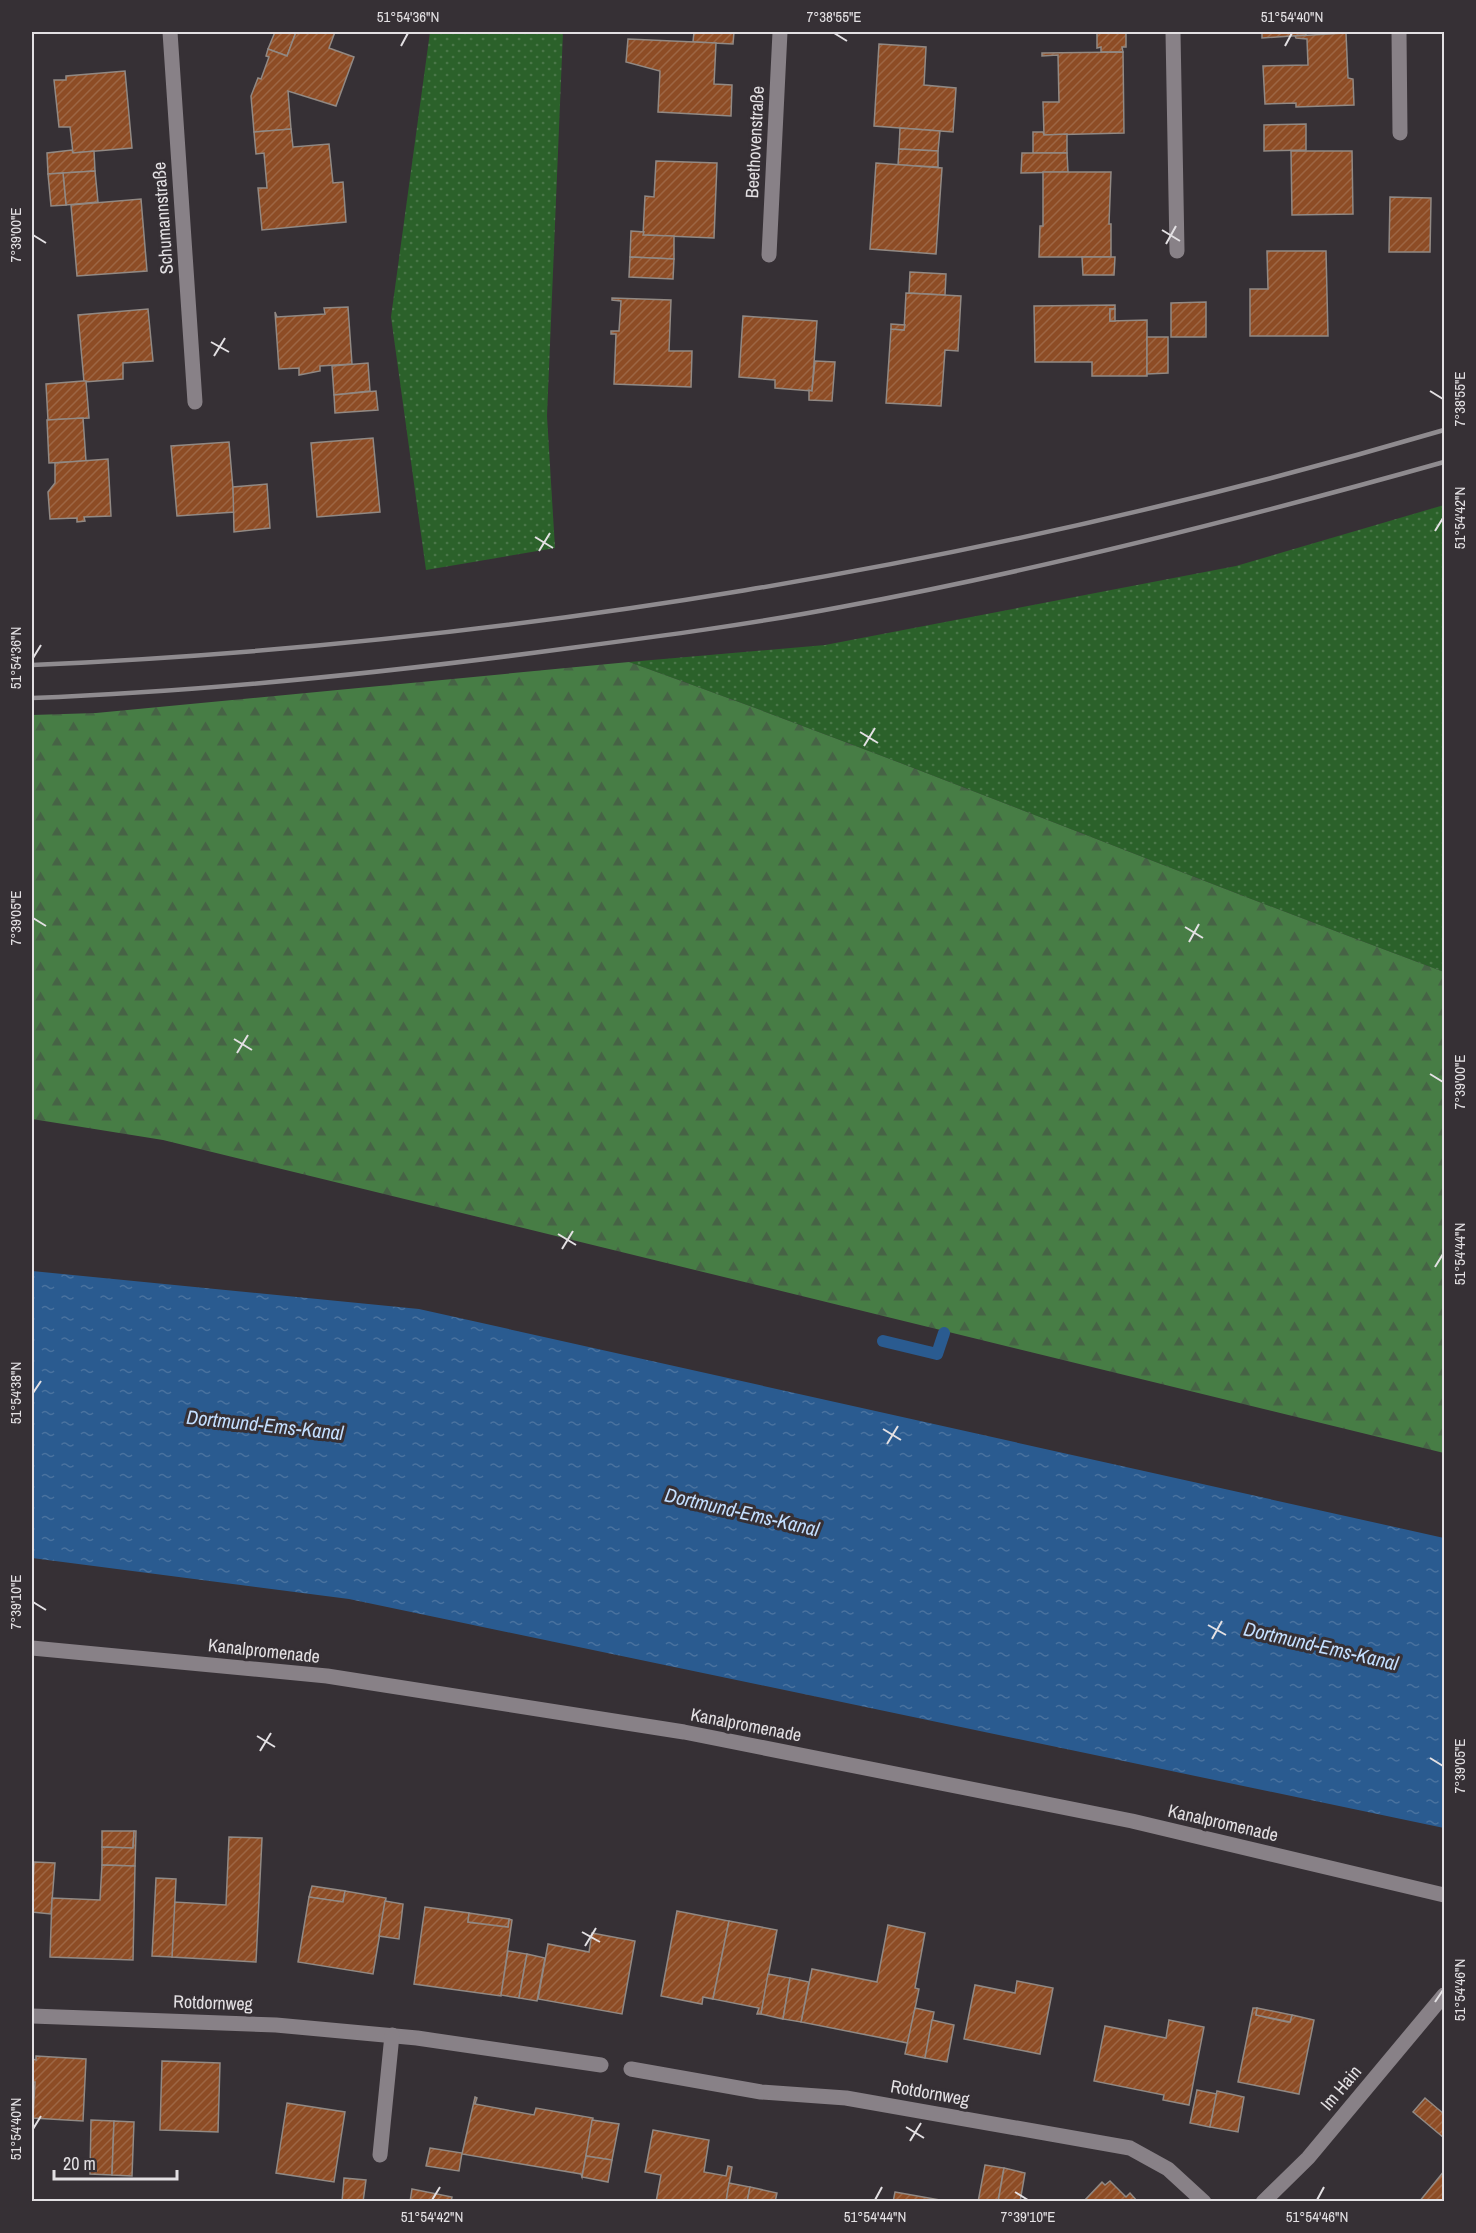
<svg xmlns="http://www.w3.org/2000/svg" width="1476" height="2233" font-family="'Archivo Narrow',sans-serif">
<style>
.grass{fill:url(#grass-dots)}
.forest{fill:url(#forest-firs)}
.water{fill:url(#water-ripples)}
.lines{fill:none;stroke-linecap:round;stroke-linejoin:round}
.stream{stroke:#2a5b90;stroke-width:12}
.building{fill:url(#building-hatch);stroke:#918984;stroke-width:1.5}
.minor{stroke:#888187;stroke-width:15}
.rail{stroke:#8f8b8f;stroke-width:4.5}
.ticks{fill:none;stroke:#e3e0e3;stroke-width:2}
.labels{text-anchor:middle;stroke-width:6;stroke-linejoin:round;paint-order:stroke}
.street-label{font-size:18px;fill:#e3e0e3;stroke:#363035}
.water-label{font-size:20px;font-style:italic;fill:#c4dfff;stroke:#363035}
.neatline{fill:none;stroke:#e3e0e3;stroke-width:2}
.ticks-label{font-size:15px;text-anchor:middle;fill:#e3e0e3}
</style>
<defs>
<pattern id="grass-dots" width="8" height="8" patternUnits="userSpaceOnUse" patternTransform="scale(1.5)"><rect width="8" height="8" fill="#2b612a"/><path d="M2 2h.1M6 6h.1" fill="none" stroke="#4a7749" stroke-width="1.8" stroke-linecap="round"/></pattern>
<pattern id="forest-firs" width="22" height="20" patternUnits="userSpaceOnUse" patternTransform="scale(1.5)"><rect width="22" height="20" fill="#477d45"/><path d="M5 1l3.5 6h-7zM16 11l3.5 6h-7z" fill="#466345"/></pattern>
<pattern id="water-ripples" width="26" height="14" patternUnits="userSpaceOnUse" patternTransform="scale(1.5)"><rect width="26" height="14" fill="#2a5b90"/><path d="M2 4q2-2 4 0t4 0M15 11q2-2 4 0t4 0" fill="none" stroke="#49729f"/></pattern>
<pattern id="building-hatch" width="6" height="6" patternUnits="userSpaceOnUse" patternTransform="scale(1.5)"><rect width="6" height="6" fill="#8d4c25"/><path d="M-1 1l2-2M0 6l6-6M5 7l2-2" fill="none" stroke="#9d6644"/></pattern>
</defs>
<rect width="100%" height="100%" fill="#363035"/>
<g class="grass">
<path d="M430,32H563L547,416L555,548L426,570L391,317Z"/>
<path d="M1444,505V972C1172,871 903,760 629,662L825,645L1236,566Z"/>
</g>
<path class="forest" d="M629,662C903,760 1172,871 1444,972V1453L163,1140L32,1119V715L96,713Z"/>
<path class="water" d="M32,1271L419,1309L1444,1538V1828L349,1599L32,1558Z"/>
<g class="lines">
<path class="stream" d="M883,1341L937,1354L944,1333"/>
</g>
<g class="building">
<path d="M275,32H296L287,56L268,49Z"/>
<path d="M296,32H335L329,48L354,57L336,106L288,91L291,129L254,132L251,96L258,78L261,79L269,57L266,56L268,49L287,56Z"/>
<path d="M694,32H734L733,44L693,42Z"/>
<path d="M1097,32H1126V47H1122L1123,52H1101V47L1097,48Z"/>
<path d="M1262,32H1306V35L1262,38Z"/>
<path d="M1346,33L1348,78L1353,79L1354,105L1296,107V103L1265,104L1263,66L1308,65L1307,39L1296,38L1295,36Z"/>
<path d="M628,39L716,43L714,84L732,85L731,116L658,112L660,71L626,62Z"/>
<path d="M879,44L926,47L924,85L956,88L953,132L874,126Z"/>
<path d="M1123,52L1124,133L1044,135L1043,102H1059L1058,55L1042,56V53Z"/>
<path d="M125,71L132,148L73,153L70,127H59L54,80H66V76Z"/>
<path d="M1306,124V150L1264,151V125Z"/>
<path d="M900,128L940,131L938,151L899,149Z"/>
<path d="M291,129L293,147L329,144L333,183L343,182L346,222L262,230L258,188H267L264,153L256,154L254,132Z"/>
<path d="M1033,132H1043L1044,135L1067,134V153H1033Z"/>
<path d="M899,149L938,151V167L898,165Z"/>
<path d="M72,150L73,153L94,151L95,171L48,174L47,153Z"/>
<path d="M1291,151H1352L1353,214L1292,215Z"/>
<path d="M1022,153H1067L1068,172L1021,173Z"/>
<path d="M656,161L717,163L714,238L643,235L645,196L654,197Z"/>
<path d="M876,163L942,168L936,254L870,249Z"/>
<path d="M95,171L98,202L66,205L63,173Z"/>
<path d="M1043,172H1111L1109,224H1111V257H1039L1040,226H1043Z"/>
<path d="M63,173L66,205L51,206L48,174Z"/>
<path d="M1390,197L1431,198L1430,252H1389Z"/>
<path d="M141,199L147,271L77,276L71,205Z"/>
<path d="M631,231L644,232L643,235L674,236V259L630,257Z"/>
<path d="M1267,251H1326L1328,336H1250V289H1268Z"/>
<path d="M630,257L674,259L673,279L629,277Z"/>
<path d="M1082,257H1115L1114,275H1083Z"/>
<path d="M910,272L946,274L945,295L909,293Z"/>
<path d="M906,293L961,296L958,351L945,350L941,406L886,403L891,329L904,330Z"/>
<path d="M612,298L671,300L669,351H692L691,387L614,384L616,334H611V331H619L621,301L612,300Z"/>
<path d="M1206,302V337H1171V303Z"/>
<path d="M1115,305V309H1110V321L1147,320V376H1092V362H1035L1034,306Z"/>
<path d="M348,307L352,364L320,366V371L299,375V368L279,369L275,312L277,317L325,314L324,308Z"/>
<path d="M148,309L153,361L123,363V379L84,382L78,315Z"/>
<rect x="1110" y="309" width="5" height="12"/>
<path d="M743,316L817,321L812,391L775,388V380L739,377Z"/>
<path d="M891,324L905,325L904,330L891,329Z"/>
<path d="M1147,337H1168V373L1147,374Z"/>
<path d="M815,361L835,362L832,401L809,400V390L812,391Z"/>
<path d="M368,363L370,391L334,395L332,366Z"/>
<path d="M83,381H86L89,418L48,420L46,384Z"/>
<path d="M376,391L378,410L335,413L334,395Z"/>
<path d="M83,418L86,461L49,463L47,420Z"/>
<path d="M373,438L380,512L317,517L311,443Z"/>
<path d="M229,442L235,512L177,516L171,446Z"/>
<path d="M108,459L111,516L84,517L85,521L77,522V518L50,519L48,492L55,483V463Z"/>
<path d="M267,484L270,528L234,532L233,487Z"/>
<path d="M102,1831H134L133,1848L102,1847Z"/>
<path d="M134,1831H136L135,1866L102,1865V1847L133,1848Z"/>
<path d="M229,1837L262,1838L256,1962L172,1957L174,1902L226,1905Z"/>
<path d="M34,1862L55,1863L51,1914L32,1912Z"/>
<path d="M102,1865L135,1866L133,1960L50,1957L52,1898L100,1900Z"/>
<path d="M156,1878L176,1879L172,1957L152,1956Z"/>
<path d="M312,1886L345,1891L343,1902L309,1897Z"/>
<path d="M345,1891L386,1898L373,1974L298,1962L309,1897L343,1902Z"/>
<path d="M385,1901L403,1904L399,1939L379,1936Z"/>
<path d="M425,1907L469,1913L468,1922L508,1927L509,1919L512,1920L501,1996L414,1984Z"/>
<path d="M677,1911L729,1921L713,1999L703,1997L702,2004L661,1996Z"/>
<path d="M469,1913L509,1919L508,1927L468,1922Z"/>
<path d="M729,1921L777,1930L761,2014H757L759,2008L713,1999Z"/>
<path d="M888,1925L925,1933L915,1988L919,1989L908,2043L801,2022L812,1969L877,1982Z"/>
<path d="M592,1933L635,1941L622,2014L538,1999L548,1944L589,1952Z"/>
<path d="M508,1951L527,1954L519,1998L501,1995Z"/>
<path d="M527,1954L545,1958L537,2001L519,1998Z"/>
<path d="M768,1974L790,1978L783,2019L761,2014Z"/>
<path d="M790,1978L809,1982L801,2022L783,2019Z"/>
<path d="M1017,1981L1053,1988L1040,2054L964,2039L975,1985L1015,1993Z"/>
<path d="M915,2008L934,2012L925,2058L905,2054Z"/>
<path d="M1253,2008H1257L1256,2015L1287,2022H1290L1292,2015L1314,2020L1299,2094L1238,2082Z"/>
<path d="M1257,2008L1292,2015L1290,2022L1256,2015Z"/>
<path d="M932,2020L954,2025L947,2062L925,2058Z"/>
<path d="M1169,2020L1204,2027L1189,2105L1163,2100L1164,2095L1094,2081L1105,2026L1166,2038Z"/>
<path d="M36,2056L86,2059L83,2121L33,2118L35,2082H32V2059L36,2060Z"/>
<path d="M162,2061L220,2063L218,2132L160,2130Z"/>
<path d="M1197,2090L1217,2094L1210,2127L1190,2123Z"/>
<path d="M1217,2091L1244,2097L1238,2132L1210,2127Z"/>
<path d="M475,2097L477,2098L475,2104L534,2115L536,2108L593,2118L582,2177L581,2174L462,2154Z"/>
<path d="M1425,2098L1444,2114V2138L1413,2112Z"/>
<path d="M287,2103L345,2112L334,2182L276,2173Z"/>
<path d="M91,2120L114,2121L112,2175L90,2174Z"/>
<path d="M592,2120L619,2124L612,2160L586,2156Z"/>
<path d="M114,2121L134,2122L132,2176L112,2175Z"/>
<path d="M653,2130L709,2140L704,2172L726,2176L728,2166L732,2167L726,2202H656L661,2175L645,2172Z"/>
<path d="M430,2148L462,2153L459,2171L426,2166Z"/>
<path d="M586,2156L612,2160L608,2182L582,2177Z"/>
<path d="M985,2165L1004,2168L998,2202H978Z"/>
<path d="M1004,2168L1025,2173L1020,2202H998Z"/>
<path d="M1444,2171V2202H1419Z"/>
<path d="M344,2178L366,2180L363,2202H342Z"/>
<path d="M1110,2181L1126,2197L1130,2193L1138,2202H1083L1102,2182L1105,2185Z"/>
<path d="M729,2183L750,2187L747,2202H726Z"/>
<path d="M750,2187L777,2193L775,2202H747Z"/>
<path d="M412,2189L452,2197L451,2202H410Z"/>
<path d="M895,2192L951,2202H893Z"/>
</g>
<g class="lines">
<g class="minor">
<path d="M170,32L195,402"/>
<path d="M1173,32L1177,251"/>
<path d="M1399,32L1400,133"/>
<path d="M769,255L780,32"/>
<path d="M32,1648L327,1676L684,1732L1132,1821L1444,1895"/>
<path d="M32,2016L276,2025L417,2038L601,2065"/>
<path d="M631,2069L761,2092L846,2098L1130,2148L1168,2169L1204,2202"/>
<path d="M380,2155L392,2035"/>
<path d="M1263,2202L1308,2158L1444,1995"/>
</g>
<g class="rail">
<path d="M32,665C509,644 986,565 1444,430"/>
<path d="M32,698C212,691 392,672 570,648C661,636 752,624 841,607C1045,569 1245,518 1444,462"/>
</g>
</g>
<path class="ticks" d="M834,33L847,41M401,46L408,33M1285,46L1292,33M1162,230L1180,241M33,235L46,243M1166,244L1176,226M211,342L229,352M214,356L225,338M1430,391L1443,399M1435,531L1443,518M535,537L553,548M539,551L550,533M33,658L41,645M860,732L878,743M864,746L875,728M33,918L46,926M1185,927L1203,938M1189,942L1199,924M234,1039L252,1050M237,1053L248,1035M1430,1074L1443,1082M558,1234L576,1245M562,1249L573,1231M1435,1267L1443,1254M33,1393L41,1381M883,1429L901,1440M887,1444L898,1426M33,1602L46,1610M1208,1625L1226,1635M1212,1639L1222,1621M257,1736L275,1747M260,1751L271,1733M1430,1758L1443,1766M582,1932L600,1942M585,1946L596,1928M1435,2002L1443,1990M906,2127L924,2138M33,2129L41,2116M910,2141L921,2123M1015,2192L1028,2200M432,2200L440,2187M875,2200L882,2187M1317,2200L1324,2187"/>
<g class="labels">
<g class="street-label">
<text transform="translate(755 142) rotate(-87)" y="6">Beethovenstraße</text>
<text transform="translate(163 218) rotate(-94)" y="6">Schumannstraße</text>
<text transform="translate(264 1651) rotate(6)" y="6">Kanalpromenade</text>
<text transform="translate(746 1725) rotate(11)" y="6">Kanalpromenade</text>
<text transform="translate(1223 1823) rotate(13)" y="6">Kanalpromenade</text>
<text transform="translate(213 2003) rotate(2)" y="6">Rotdornweg</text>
<text transform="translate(1341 2088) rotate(-50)" y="6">Im Hain</text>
<text transform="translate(930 2093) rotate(10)" y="6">Rotdornweg</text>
</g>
<g class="water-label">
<text transform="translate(265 1425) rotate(6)" y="7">Dortmund-Ems-Kanal</text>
<text transform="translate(742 1512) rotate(13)" y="7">Dortmund-Ems-Kanal</text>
<text transform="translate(1321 1646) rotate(13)" y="7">Dortmund-Ems-Kanal</text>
</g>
</g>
<rect width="1476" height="2233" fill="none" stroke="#363035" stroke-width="66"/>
<path d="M54 2170v9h123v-9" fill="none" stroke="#e3e0e3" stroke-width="3"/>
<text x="63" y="2170" font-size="18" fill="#e3e0e3" stroke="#363035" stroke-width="4.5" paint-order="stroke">20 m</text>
<rect x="33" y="33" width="1410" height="2167" class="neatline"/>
<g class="ticks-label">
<text x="408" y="22">51°54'36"N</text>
<text x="834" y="22">7°38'55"E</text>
<text x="1292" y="22">51°54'40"N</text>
<text transform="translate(16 235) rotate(-90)" y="5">7°39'00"E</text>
<text transform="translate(1460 399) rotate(-90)" y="5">7°38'55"E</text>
<text transform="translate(1460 518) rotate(-90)" y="5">51°54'42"N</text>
<text transform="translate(16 658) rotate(-90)" y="5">51°54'36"N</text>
<text transform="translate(16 918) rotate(-90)" y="5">7°39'05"E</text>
<text transform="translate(1460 1082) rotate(-90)" y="5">7°39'00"E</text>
<text transform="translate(1460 1254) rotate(-90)" y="5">51°54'44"N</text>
<text transform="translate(16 1393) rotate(-90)" y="5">51°54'38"N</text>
<text transform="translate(16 1602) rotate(-90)" y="5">7°39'10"E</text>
<text transform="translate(1460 1766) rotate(-90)" y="5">7°39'05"E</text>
<text transform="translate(1460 1990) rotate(-90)" y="5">51°54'46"N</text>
<text transform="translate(16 2129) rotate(-90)" y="5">51°54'40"N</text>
<text x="432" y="2222">51°54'42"N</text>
<text x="875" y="2222">51°54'44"N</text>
<text x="1028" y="2222">7°39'10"E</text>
<text x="1317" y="2222">51°54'46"N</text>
</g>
</svg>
